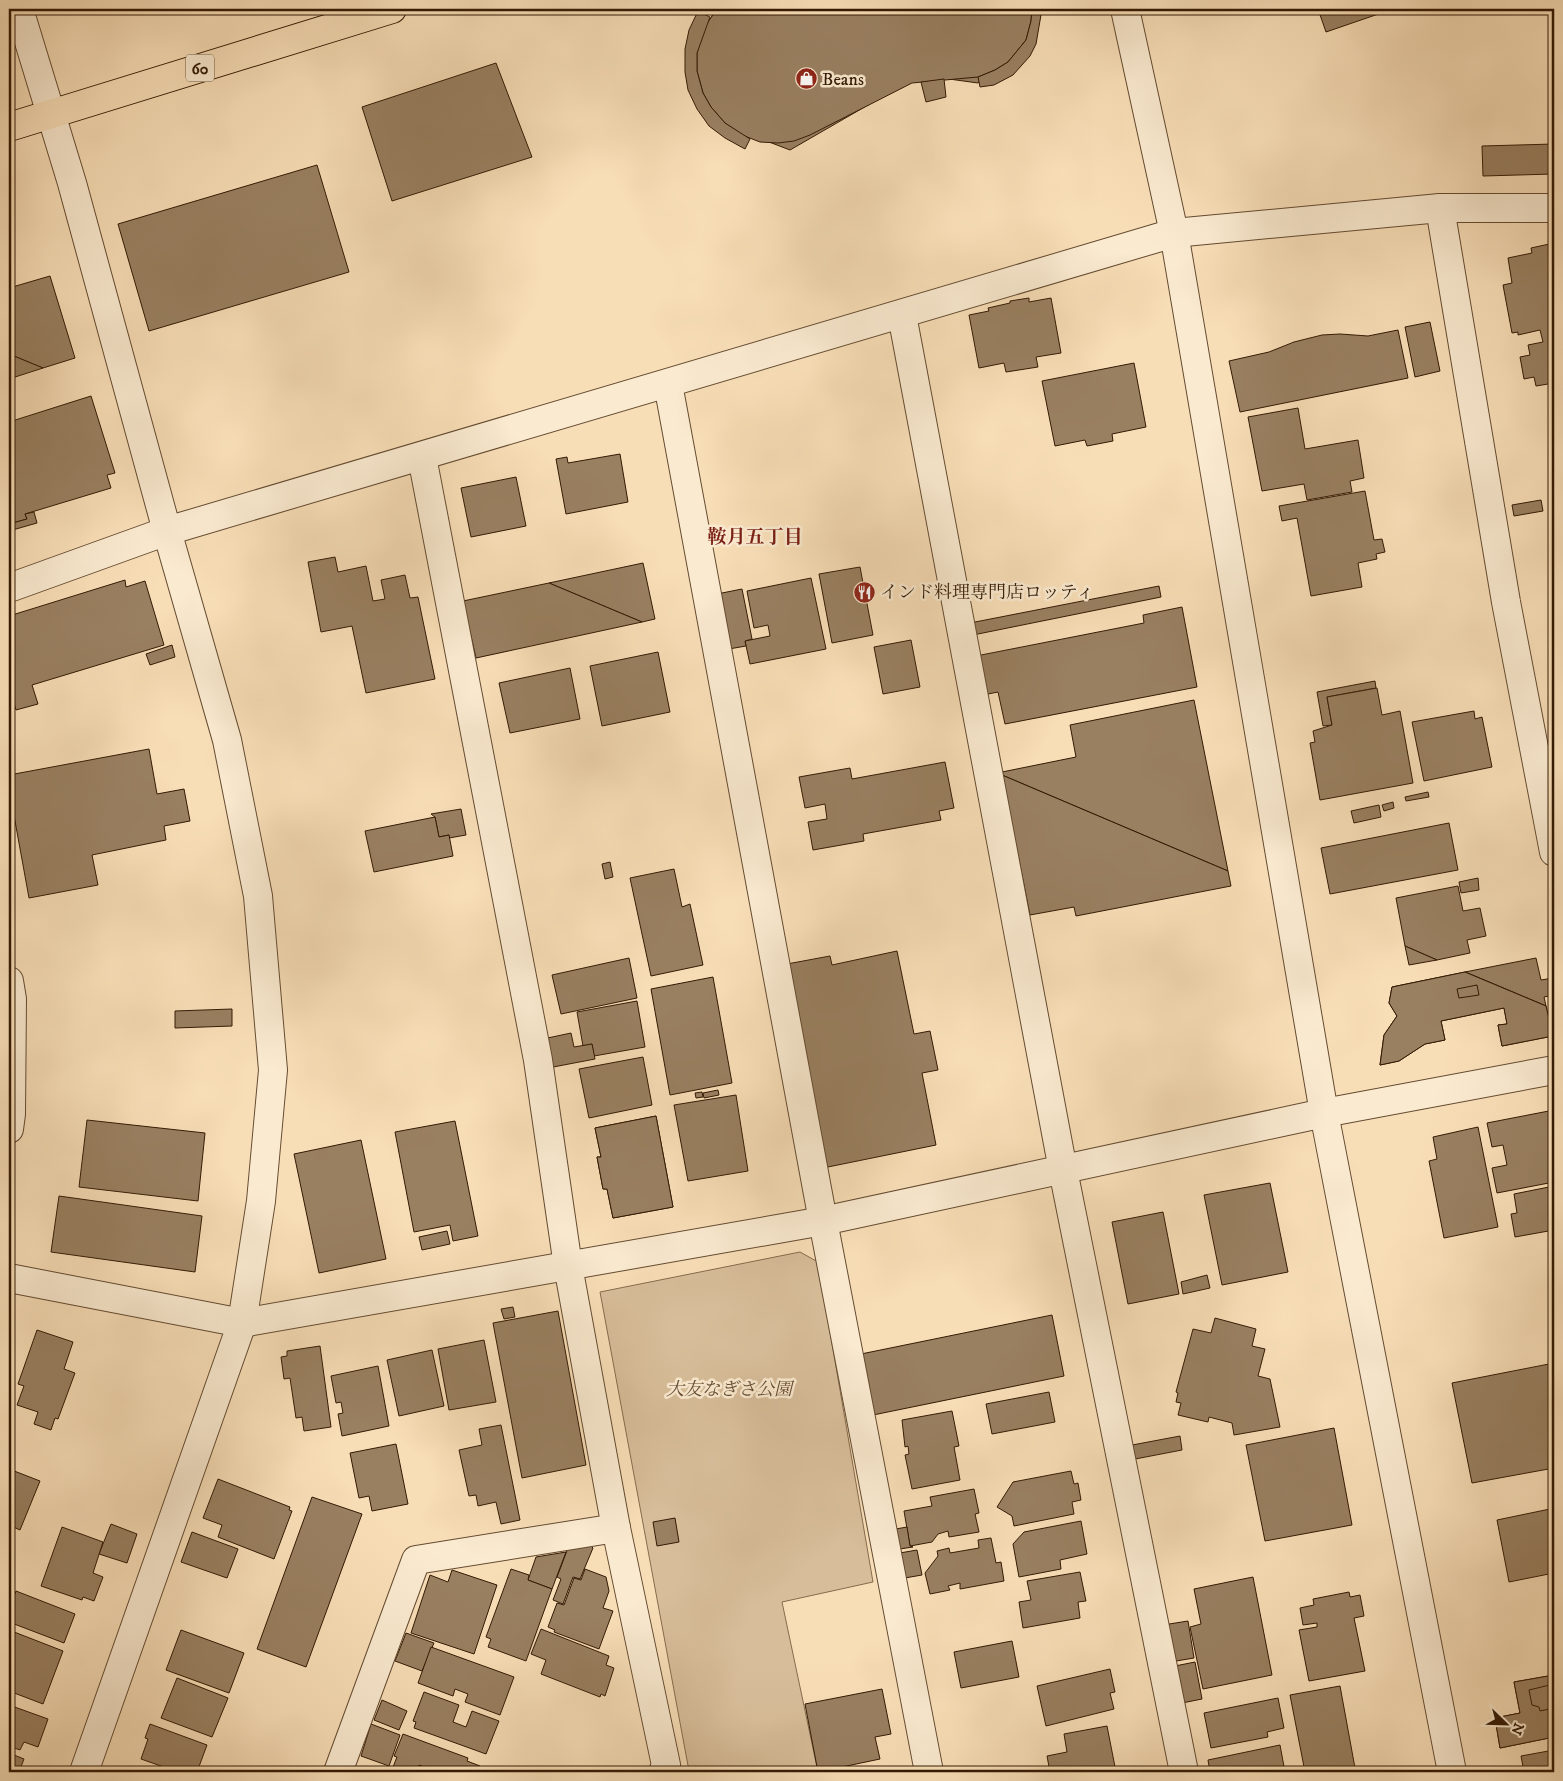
<svg xmlns="http://www.w3.org/2000/svg" width="1563" height="1781" font-family="'IM FELL DW Pica','Noto Serif JP',serif">
<style>
.green{fill:#d7bd99;stroke:#856c4e}
.building{fill:#998061;stroke:#331a04;fill-rule:evenodd}
.lines{fill:none;stroke-linecap:round;stroke-linejoin:round}
.minor-casing{stroke:#644b31;stroke-width:30}
.major-casing{stroke:#331a04;stroke-width:30}
.minor{stroke:#faead0;stroke-width:28}
.major{stroke:#f8deb7;stroke-width:28}
.labels{text-anchor:middle;stroke-width:5;stroke-linejoin:round;paint-order:stroke}
.shield{fill:#faead0;stroke:#6f5841;stroke-width:1}
.shield-label{font-size:16px;font-weight:bold;fill:#331a04}
.poi-label{font-size:18px;fill:#331a04;stroke:#faead0;text-anchor:start}
.park-label{font-size:18px;font-style:italic;fill:#644b31;stroke:#faead0}
.neighbourhood-label{font-size:19px;font-weight:bold;fill:#7a1f14;stroke:#faead0}
</style>
<rect width="100%" height="100%" fill="#f8deb7"/>
<filter id="stains"><feTurbulence type="fractalNoise" baseFrequency=".004" numOctaves="4"/><feColorMatrix values="0 0 0 0 .2 0 0 0 0 .09 0 0 0 0 .02 0 0 0 .5 -.17"/></filter>
<radialGradient id="worn" r=".72"><stop offset=".6" stop-color="#630" stop-opacity="0"/><stop offset="1" stop-color="#630" stop-opacity=".3"/></radialGradient>
<path class="green" d="M800,1252L818,1262L873,1582L782,1602L818,1772H694L689,1771L600,1292Z"/>
<g class="building">
<path d="M715,9H1030L1024,43L978,83L920,75L790,150L730,127L698,87L699,45Z"/>
<path d="M717,9H1032L1031,21L1026,40L1008,62L995,70L978,77L912,83L810,135L794,141L778,143L760,142L742,135L725,123L711,107L703,93L697,71V53L706,25Z"/>
<path d="M1032,9H1042L1036,44L1030,56L1013,75L994,85L980,87L978,77L995,70L1008,62L1026,40L1031,21Z"/>
<path d="M1318,9H1393L1326,32Z"/>
<path d="M698,11L710,17L697,53V71L703,93L711,107L725,123L750,139L745,149L725,138L709,126L697,109L688,90L685,72V49L689,30Z"/>
<path d="M496,63L532,157L392,201L362,107Z"/>
<path d="M944,79L946,97L926,102L921,82Z"/>
<path d="M1554,144V174L1483,176L1482,146Z"/>
<path d="M317,165L349,272L149,331L118,224Z"/>
<path d="M1554,243V383L1536,386L1534,377L1524,379L1520,357L1530,355L1528,345L1543,342L1540,330L1518,335V332L1512,333L1503,285L1512,283L1508,258L1532,253L1531,248Z"/>
<path d="M50,276L75,358L43,368L9,354V288Z"/>
<path d="M1029,298V302L1051,298L1061,353L1036,357L1038,367L1006,372L1004,363L979,368L969,315L989,311L988,308L1010,303V301Z"/>
<path d="M1430,322L1440,371L1415,377L1405,327Z"/>
<path d="M1398,330L1408,378L1240,412L1229,361L1269,352L1294,342L1322,335L1340,334L1368,336Z"/>
<path d="M9,354L43,368L9,379Z"/>
<path d="M1134,363L1146,427L1112,434L1113,441L1087,446L1085,440L1055,446L1042,381Z"/>
<path d="M91,396L115,473L107,475L111,488L25,514L27,519L9,524V422Z"/>
<path d="M1298,408L1305,449L1358,440L1364,478L1350,481L1352,492L1307,500L1304,484L1262,491L1248,417Z"/>
<path d="M620,454L628,502L566,514L556,459L567,457L568,463Z"/>
<path d="M516,477L526,526L471,537L461,488Z"/>
<path d="M1365,491L1374,540L1382,539L1385,552L1376,554L1377,559L1358,563L1362,587L1311,596L1297,518L1282,521L1279,506Z"/>
<path d="M1541,500L1543,511L1514,516L1512,505Z"/>
<path d="M34,512L37,523L9,531V524L27,519L25,514Z"/>
<path d="M335,557L338,572L366,566L373,601L385,599L381,580L405,575L410,598L418,597L435,679L366,693L352,626L321,632L308,562Z"/>
<path d="M643,563L655,619L642,622L549,583Z"/>
<path d="M860,567L873,635L832,643L819,574Z"/>
<path d="M811,578L826,649L750,664L745,641L770,636L768,625L754,628L747,591Z"/>
<path d="M125,580L126,587L145,581L164,645L32,685L38,704L16,710L11,693H9V616Z"/>
<path d="M549,583L642,622L476,658L463,601Z"/>
<path d="M1159,586L1161,597L973,635L970,623Z"/>
<path d="M742,589L752,639L745,641L746,646L723,650L712,595Z"/>
<path d="M1182,607L1197,687L1005,724L998,692L983,695L976,656L1144,623L1143,615Z"/>
<path d="M911,640L920,687L883,694L874,647Z"/>
<path d="M172,645L175,657L150,665L146,654Z"/>
<path d="M658,652L670,712L602,726L590,666Z"/>
<path d="M570,668L580,719L510,733L499,683Z"/>
<path d="M1375,681L1376,688L1327,697L1332,725L1323,726L1317,692Z"/>
<path d="M1377,688L1382,715L1400,711L1413,783L1320,800L1310,743L1315,742L1313,731L1332,725L1327,697Z"/>
<path d="M1194,700L1228,871L1002,775V772L1076,757L1070,725Z"/>
<path d="M1474,711L1475,719L1482,717L1492,767L1424,781L1412,722Z"/>
<path d="M149,749L157,794L184,789L190,821L164,826L166,840L92,855L98,885L29,898L9,788V775Z"/>
<path d="M945,762L954,808L939,811L941,820L863,834L864,841L813,850L808,822L827,819L825,804L805,808L799,777L850,768L852,779Z"/>
<path d="M1002,775L1228,871L1231,886L1076,916L1074,907L1030,915Z"/>
<path d="M1428,792L1429,797L1406,801L1405,797Z"/>
<path d="M1393,802L1394,808L1384,811L1382,805Z"/>
<path d="M1379,805L1381,817L1354,823L1351,811Z"/>
<path d="M461,809L466,835L449,838V835L439,837L435,817L431,814Z"/>
<path d="M435,817L439,837L449,835L453,856L374,872L365,831Z"/>
<path d="M1449,823L1458,870L1330,894L1321,848Z"/>
<path d="M610,862L613,877L605,879L602,864Z"/>
<path d="M674,869L682,907L690,904L703,965L651,976L630,878Z"/>
<path d="M1478,878L1479,890L1461,893L1459,882Z"/>
<path d="M1458,886L1463,911L1480,908L1486,936L1467,940L1470,953L1437,960L1405,946L1396,898Z"/>
<path d="M1405,946L1437,960L1409,965Z"/>
<path d="M897,951L914,1034L930,1031L938,1070L922,1073L936,1145L823,1168L787,964L830,956L832,965Z"/>
<path d="M629,958L637,998L561,1014L552,975Z"/>
<path d="M1536,958L1541,980L1553,978L1554,995L1544,997L1546,1006L1465,972Z"/>
<path d="M1465,972L1546,1006L1553,1036L1502,1046L1498,1025L1507,1024L1504,1008L1441,1021L1445,1040L1425,1044L1399,1061L1380,1065L1384,1035L1397,1016L1389,1003L1392,987ZM1477,985L1479,995L1459,998L1457,989Z"/>
<path d="M1465,972L1546,1006L1553,1036L1502,1046L1498,1025L1507,1024L1504,1008L1441,1021L1445,1040L1425,1044L1399,1061L1380,1065L1384,1035L1397,1016L1389,1003L1392,987Z"/>
<path d="M713,977L732,1083L670,1095L651,989Z"/>
<path d="M1477,985L1479,995L1459,998L1457,989Z"/>
<path d="M637,1001L645,1047L594,1056L592,1044L583,1046L577,1012Z"/>
<path d="M232,1009V1026L175,1028V1011Z"/>
<path d="M571,1033L574,1047L592,1044L595,1059L548,1068L543,1039Z"/>
<path d="M643,1057L652,1105L589,1118L579,1069Z"/>
<path d="M718,1090L719,1095L704,1098L703,1093Z"/>
<path d="M702,1092L703,1097L696,1098L695,1093Z"/>
<path d="M736,1095L748,1171L688,1181L674,1105Z"/>
<path d="M1554,1110V1182L1497,1193L1492,1168L1507,1165L1503,1145L1492,1147L1487,1123Z"/>
<path d="M656,1116L673,1207L613,1218L607,1189H603L597,1157H601L595,1128Z"/>
<path d="M656,1116L673,1207L613,1218L607,1189H603L597,1157H601L595,1128Z"/>
<path d="M87,1120L205,1133L198,1201L79,1187Z"/>
<path d="M455,1121L478,1236L453,1241L450,1225L414,1232L395,1132Z"/>
<path d="M1478,1127L1498,1227L1444,1238L1429,1161L1437,1159L1433,1137Z"/>
<path d="M361,1140L386,1259L319,1273L294,1154Z"/>
<path d="M1270,1183L1288,1272L1222,1285L1204,1195Z"/>
<path d="M1554,1186V1230L1515,1237L1511,1214L1517,1213L1514,1194Z"/>
<path d="M59,1196L202,1216L195,1272L51,1252Z"/>
<path d="M1163,1212L1179,1294L1128,1304L1112,1222Z"/>
<path d="M447,1231L450,1244L422,1250L419,1237Z"/>
<path d="M1207,1275L1210,1288L1183,1294L1181,1282Z"/>
<path d="M513,1307L515,1317L504,1319L501,1309Z"/>
<path d="M558,1311L586,1465L522,1478L493,1323Z"/>
<path d="M1052,1315L1064,1376L873,1415L861,1354Z"/>
<path d="M1215,1318L1256,1329L1252,1346L1265,1349L1258,1376L1270,1379L1280,1427L1234,1435L1232,1423L1209,1417L1208,1422L1178,1415L1181,1403L1176,1402L1178,1393L1176,1392L1193,1329L1211,1333Z"/>
<path d="M37,1330L73,1342L64,1369L75,1373L58,1419L55,1418L51,1430L34,1424L38,1412L17,1405L24,1386L18,1384Z"/>
<path d="M484,1340L496,1402L449,1410L438,1349Z"/>
<path d="M320,1346L331,1427L304,1431L302,1417L296,1418L290,1378L284,1379L281,1357L287,1356V1351Z"/>
<path d="M432,1350L444,1406L399,1416L387,1360Z"/>
<path d="M1554,1363V1468L1472,1483L1452,1383Z"/>
<path d="M378,1366L389,1426L342,1436L338,1414L343,1413L341,1402L336,1403L331,1376Z"/>
<path d="M1049,1392L1055,1422L992,1434L986,1404Z"/>
<path d="M952,1411L959,1446L954,1447L960,1480L912,1489L905,1455L909,1454L908,1446L905,1447L902,1420Z"/>
<path d="M501,1425L520,1520L501,1524L496,1502L478,1506L476,1495L469,1496L459,1450L482,1445L479,1429Z"/>
<path d="M1334,1428L1352,1525L1265,1541L1246,1445Z"/>
<path d="M1180,1436L1182,1450L1130,1460L1127,1446Z"/>
<path d="M396,1444L408,1504L372,1511L369,1496L359,1498L350,1453Z"/>
<path d="M9,1469L40,1481L20,1530L9,1525Z"/>
<path d="M1071,1471L1074,1484L1078,1483L1081,1500L1072,1502L1074,1514L1014,1526L1012,1516L997,1507L1013,1482Z"/>
<path d="M218,1479L290,1507L289,1510L292,1511L274,1559L218,1537L222,1525L203,1518Z"/>
<path d="M974,1489L979,1513L975,1514L979,1532L949,1537L948,1531L938,1534L932,1542L910,1546L904,1511L932,1506L930,1497Z"/>
<path d="M312,1497L362,1514L306,1667L257,1649Z"/>
<path d="M1550,1509L1554,1531V1573L1509,1582L1497,1520Z"/>
<path d="M675,1518L679,1542L657,1546L653,1522Z"/>
<path d="M1081,1521L1087,1554L1060,1560L1061,1569L1019,1577L1013,1544L1024,1532Z"/>
<path d="M111,1524L137,1534L127,1563L99,1554Z"/>
<path d="M62,1527L103,1542L93,1573L103,1577L94,1601L83,1597L82,1600L41,1586Z"/>
<path d="M907,1527L910,1546L913,1547L893,1550L890,1530Z"/>
<path d="M192,1532L238,1549L227,1578L181,1562Z"/>
<path d="M991,1538L996,1563L1001,1562L1004,1581L960,1589V1583L948,1586L950,1590L930,1594L925,1573L938,1556L937,1551L949,1548L950,1553L979,1548L978,1540Z"/>
<path d="M589,1544L593,1548L580,1579L573,1577L563,1604L553,1600L561,1579L557,1577L568,1548Z"/>
<path d="M917,1550L922,1575L899,1579L894,1554Z"/>
<path d="M566,1552L552,1589L528,1580L536,1557Z"/>
<path d="M511,1569L529,1575L528,1580L552,1589L526,1661L488,1647L491,1639L486,1637Z"/>
<path d="M585,1569L606,1577L609,1591L603,1608L613,1611L599,1649L554,1632L555,1630L548,1627L557,1603L564,1605L574,1578L581,1580Z"/>
<path d="M452,1570L497,1585L474,1654L411,1633L430,1575L448,1582Z"/>
<path d="M1080,1572L1086,1601L1078,1602L1080,1618L1023,1628L1019,1602L1031,1600L1027,1581Z"/>
<path d="M1253,1577L1272,1675L1203,1689L1190,1627L1201,1624L1194,1589Z"/>
<path d="M16,1591L75,1614L64,1643L9,1622V1610Z"/>
<path d="M1349,1592L1350,1597L1360,1595L1364,1616L1354,1618L1365,1671L1309,1681L1299,1630L1317,1627V1623L1303,1625L1300,1608L1314,1605L1313,1599Z"/>
<path d="M1188,1621L1194,1658L1170,1662L1163,1625Z"/>
<path d="M541,1629L609,1656L606,1665L614,1668L605,1696L601,1694L600,1697L541,1674L546,1660L531,1654Z"/>
<path d="M9,1630L63,1651L43,1704L9,1691Z"/>
<path d="M181,1630L244,1653L229,1693L166,1670Z"/>
<path d="M406,1633L434,1643L422,1671L395,1661Z"/>
<path d="M1012,1641L1019,1677L961,1688L954,1652Z"/>
<path d="M431,1647L514,1677L500,1715L465,1702L468,1694L455,1689L453,1696L418,1683Z"/>
<path d="M1195,1662L1202,1699L1177,1704L1170,1667Z"/>
<path d="M1110,1669L1115,1692L1110,1693L1114,1709L1046,1726L1037,1686Z"/>
<path d="M1554,1675V1684L1529,1690L1532,1705L1539,1707L1540,1711L1554,1708V1737L1500,1748L1495,1718L1520,1713L1514,1682Z"/>
<path d="M1554,1675V1737L1500,1748L1495,1718L1520,1713L1514,1682Z"/>
<path d="M177,1678L228,1698L212,1737L161,1718Z"/>
<path d="M1554,1684V1708L1540,1711L1539,1707L1532,1705L1529,1690Z"/>
<path d="M1340,1686L1355,1768L1331,1772H1305L1290,1695Z"/>
<path d="M882,1689L891,1734L875,1737L880,1759L818,1772L805,1704Z"/>
<path d="M424,1692L459,1705L453,1722L466,1727L472,1711L499,1721L486,1754L414,1728L416,1722L413,1721Z"/>
<path d="M1278,1698L1284,1728L1267,1732L1268,1737L1211,1748L1204,1713Z"/>
<path d="M382,1700L407,1711L399,1730L374,1720Z"/>
<path d="M9,1705L48,1719L38,1747L24,1742L20,1750L9,1746Z"/>
<path d="M150,1724L207,1745L197,1772H178L141,1759L148,1739L145,1738Z"/>
<path d="M371,1724L400,1735L389,1766L361,1756Z"/>
<path d="M1107,1726L1116,1772H1050L1047,1756L1067,1752L1064,1734Z"/>
<path d="M403,1734L468,1758L467,1761L480,1766L478,1772H428L429,1769L419,1765L417,1772H408L393,1767L397,1757L394,1756Z"/>
<path d="M1280,1745L1285,1772H1210L1208,1760Z"/>
<path d="M1554,1750V1772H1524L1521,1756Z"/>
<path d="M9,1753L24,1759L19,1772H9Z"/>
<path d="M141,1768L145,1769L154,1772H140Z"/>
</g>
<g class="lines">
<defs>
<g id="minor">
<path d="M19,9L72,183L167,531L227,740L258,896L273,1070L261,1201L242,1323L84,1772"/>
<path d="M1125,9L1174,233L1324,1113L1452,1772"/>
<path d="M1440,208L1506,602L1554,852"/>
<path d="M902,315L1063,1170L1184,1772"/>
<path d="M668,384L823,1221L929,1772"/>
<path d="M422,457L538,1060L568,1266L616,1528L666,1765L663,1772"/>
<path d="M9,588L167,531L1174,233L1440,208H1554"/>
<path d="M9,981L12,999L11,1114L9,1129"/>
<path d="M9,1278L242,1323L823,1221L1324,1113L1554,1070"/>
<path d="M338,1772L416,1560L616,1528"/>
</g>
<path id="major" d="M9,127L392,9"/>
</defs>
<use href="#minor" class="minor-casing"/>
<use href="#major" class="major-casing"/>
<use href="#minor" class="minor"/>
<use href="#major" class="major"/>
</g>
<defs>
<symbol id="shop-disc" viewBox="-11 -11 22 22"><circle r="9.5" fill="#8f2418" stroke="#faead0"/><path d="M-5-2.5h2.3a2.7 3.5 0 0 1 5.4 0H5L5.5 6h-11ZM-1.5-2.5h3a1.5 2.3 0 0 0-3 0Z" fill="#fff"/></symbol>
<symbol id="restaurant-disc" viewBox="-11 -11 22 22"><circle r="9.5" fill="#8f2418" stroke="#faead0"/><path d="M-5-6h1v4h1v-4h1v4h1v-4h1v5L-1.5 .5V6h-2V.5L-5-1ZM5-6V6H3V1.5H1.5Q1.5-4 5-6Z" fill="#fff"/></symbol>
</defs>
<g fill-rule="evenodd">
<use href="#shop-disc" x="794" y="66" width="25" height="25"/>
<use href="#restaurant-disc" x="852" y="580" width="25" height="25"/>
</g>
<g class="labels">
<rect class="shield" x="186" y="54.5" width="28" height="27" rx="4"/>
<g class="shield-label">
<text x="200" y="74">60</text>
</g>
<g class="poi-label">
<text x="822" y="85">Beans</text>
<text x="880" y="598">インド料理専門店ロッティ</text>
</g>
<g class="park-label">
<text x="729" y="1395">大友なぎさ公園</text>
</g>
<g class="neighbourhood-label">
<text x="755" y="543">鞍月五丁目</text>
</g>
</g>
<rect width="1563" height="1781" fill="none" stroke="#f8deb7" stroke-width="30"/>
<rect x="10" y="10" width="1543" height="1761" fill="none" stroke="#331a04" stroke-width="2.5"/>
<rect x="15" y="15" width="1533" height="1751" fill="none" stroke="#331a04"/>
<g transform="translate(1506 1724) rotate(113)" stroke="#faead0" stroke-width="4" paint-order="stroke">
<path d="M0-4L9 19L0 12L-9 19Z" fill="#331a04"/>
<text y="-8" font-size="14" font-weight="bold" text-anchor="middle" fill="#331a04">N</text>
</g>
<rect width="100%" height="100%" filter="url(#stains)"/>
<rect width="100%" height="100%" fill="url(#worn)"/>
</svg>
